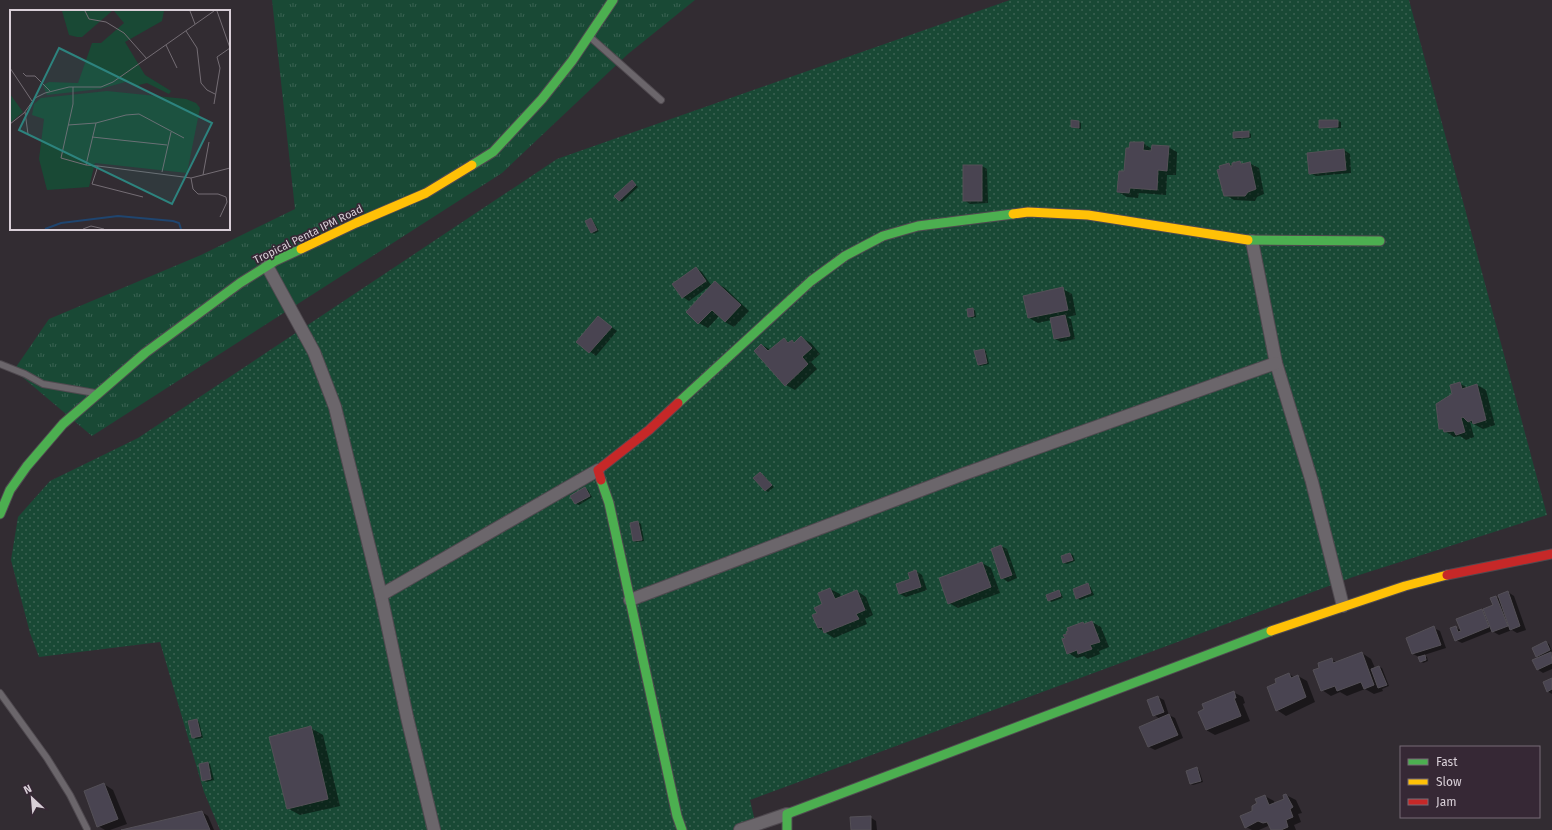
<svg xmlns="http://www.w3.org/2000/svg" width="1552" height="830" font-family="'Fira Sans',sans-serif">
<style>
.grass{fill:url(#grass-tufts)}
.garden{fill:url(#garden-dots)}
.shadow{fill:#0007}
.building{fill:#494451;stroke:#545057}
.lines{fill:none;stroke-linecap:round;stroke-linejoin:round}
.lane-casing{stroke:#4f494f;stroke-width:8}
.street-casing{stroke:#4f494f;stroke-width:14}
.fast-casing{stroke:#4f494f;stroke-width:11}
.slow-casing{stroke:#4f494f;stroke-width:11}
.jam-casing{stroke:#4f494f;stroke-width:11}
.lane{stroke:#6b666b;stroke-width:6}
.street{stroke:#6b666b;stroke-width:12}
.fast{stroke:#4caf50;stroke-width:9}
.slow{stroke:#ffc107;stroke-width:9}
.jam{stroke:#c62828;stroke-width:9}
.labels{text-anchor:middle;stroke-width:3.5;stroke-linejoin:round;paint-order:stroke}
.street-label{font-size:11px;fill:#d8cfd7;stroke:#362835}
.inset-river{fill:none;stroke:#1f456f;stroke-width:2}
.inset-road{fill:none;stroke:#746d74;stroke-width:1}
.view{fill:#2d837e;fill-opacity:0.15;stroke:#2d837e;stroke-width:2}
.inset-edge{fill:none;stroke:#d8cfd7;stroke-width:2}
</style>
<defs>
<pattern id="grass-tufts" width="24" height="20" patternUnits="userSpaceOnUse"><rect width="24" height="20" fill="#194935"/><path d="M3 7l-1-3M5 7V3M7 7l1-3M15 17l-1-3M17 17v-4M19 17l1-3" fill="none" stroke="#3a6252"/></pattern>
<pattern id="garden-dots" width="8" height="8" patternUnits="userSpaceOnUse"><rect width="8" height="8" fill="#194935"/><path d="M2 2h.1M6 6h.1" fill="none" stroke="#3a6252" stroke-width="1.8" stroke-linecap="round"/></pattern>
</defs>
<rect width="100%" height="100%" fill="#322c32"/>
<path class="grass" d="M272,0H695L628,54L502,173L92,436L14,370L49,319L201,255L295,209Z"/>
<path class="garden" d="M1010,0H1409L1547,515L1353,577L750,800L757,830H220L204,792L160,642L39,657L30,633L11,560L18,517L50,481L138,438L557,159Z"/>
<g class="shadow">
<path d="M1320,121H1338L1341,122V128H1322L1320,127Z"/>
<path d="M1079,122L1081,123V129L1072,127Z"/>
<path d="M1248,132L1251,134V138L1237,139L1234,138Z"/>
<path d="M1143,143L1152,149L1168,147L1177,152L1176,175H1167L1166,195L1139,193L1138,198L1127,197L1118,192L1125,172L1130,149Z"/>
<path d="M1344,150L1350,154L1351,173L1316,176L1310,173Z"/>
<path d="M1240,162L1244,165L1249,163L1259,168L1264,194L1257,197L1255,201L1234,200L1225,195L1229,164L1233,166Z"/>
<path d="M982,166L987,169L988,203L970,204L964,200Z"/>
<path d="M632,181L638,187L622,202L619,200Z"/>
<path d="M591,219L593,221L599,231L594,234L591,232Z"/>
<path d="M696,268L702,272L711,285L689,301L683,297Z"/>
<path d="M715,282L725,288L749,311L734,327L725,322L719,316L708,328L699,323Z"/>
<path d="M1063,289L1072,294L1076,315L1067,317L1071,319L1075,339L1061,342L1055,339L1051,320L1038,323L1029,318Z"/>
<path d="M972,309L975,310L976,317L972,318L969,316Z"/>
<path d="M598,317L617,331L596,356L577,342Z"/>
<path d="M802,338L811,343L820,354L811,362L817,369L795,390L786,385L755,351L762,345L771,350L784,339L790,343L792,341L796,343Z"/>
<path d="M984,350L986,351L989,364L981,366L978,365Z"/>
<path d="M1459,383L1468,388L1477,385L1486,390L1495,425L1483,429L1470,422L1474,437L1466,440L1460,436L1454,437L1440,428L1453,394Z"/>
<path d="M763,475L774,487L768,492L765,490Z"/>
<path d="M585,488L588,490L592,497L579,505L576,504L572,496Z"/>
<path d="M638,522L641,524L644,541L637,542L634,541L631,524Z"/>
<path d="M1001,546L1007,549L1017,578L1008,582L1002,578Z"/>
<path d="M1070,554L1073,555L1075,561L1067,564L1064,563L1062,556Z"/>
<path d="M982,563L991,568L1000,593L958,608L949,603Z"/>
<path d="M916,571L922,575L927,590L906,597L900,594L897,584L911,579Z"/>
<path d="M1088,584L1090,586L1094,595L1080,600L1077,598Z"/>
<path d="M830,589L840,594L841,598L857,591L866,597L873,615L865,619L867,624L834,638L818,628V614Z"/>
<path d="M1059,591L1061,593L1063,598L1051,602L1049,600Z"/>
<path d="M1508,592L1514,596L1526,630L1517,633L1512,630L1499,635L1492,631L1462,643L1456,640L1455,627L1462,631L1481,610L1486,612L1495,606L1496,597L1501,599Z"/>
<path d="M1092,622L1101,627L1109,647L1099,651L1100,654L1088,659L1084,656L1077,658L1068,653L1083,623L1085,624Z"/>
<path d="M1434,628L1440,631L1446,648L1424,655L1427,657L1428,661L1423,663L1421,661L1419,657L1413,654Z"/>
<path d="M1546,642L1549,644L1552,651L1550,653L1552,654V669L1543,673L1537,669L1540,658L1536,656Z"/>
<path d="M1362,653L1371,659L1375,668L1379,667L1382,668L1389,686L1382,689L1383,691L1374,694L1365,689L1347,696L1340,692L1331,696L1322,690L1320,668L1332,660L1337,662Z"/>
<path d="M1289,674L1294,677L1298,676L1307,681L1315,702L1286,716L1277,710V683Z"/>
<path d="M1552,679V694L1547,691Z"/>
<path d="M1233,692L1243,697L1245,703L1243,704L1250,721L1215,735L1206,730Z"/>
<path d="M1158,697L1164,700L1169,715L1175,718L1183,738L1155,750L1149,747L1140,727L1160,719L1154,715Z"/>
<path d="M197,720L199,722L203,738L196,739L193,738Z"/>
<path d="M311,728L323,735L340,806L300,815L287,808Z"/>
<path d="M208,763L210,764L214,780L206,782L203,780Z"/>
<path d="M1197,768L1199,770L1203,782L1193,785L1191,784Z"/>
<path d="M104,784L113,790L127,824L110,830H105L98,826Z"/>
<path d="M1286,795L1296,800L1302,813L1298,814L1301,822L1294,825L1296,830H1272L1271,827L1268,826L1259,830H1252L1246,827L1258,804L1265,796L1274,801L1275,804L1286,800Z"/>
<path d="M202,812L208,816L214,830H125Z"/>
<path d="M870,817L876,821L877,830H852Z"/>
</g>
<g class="building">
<path d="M1071,120L1079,121V128L1071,127Z"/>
<path d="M1319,120H1338V127L1319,128Z"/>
<path d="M1249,131V137L1233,138V132Z"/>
<path d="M1130,142H1144L1143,150L1151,151L1152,145L1169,146L1167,171L1158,170L1157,190L1130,188L1129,193L1117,192L1119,171H1124L1126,148H1129Z"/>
<path d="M1344,149L1346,170L1309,174L1307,153Z"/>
<path d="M1240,161L1241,164L1250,162L1256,189L1248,192L1245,196H1224L1217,170L1220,169L1219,166L1229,163L1230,166H1232V163Z"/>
<rect x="963" y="165" width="19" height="36"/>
<path d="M632,180L636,185L619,201L614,196Z"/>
<path d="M591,218L597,230L591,233L585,221Z"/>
<path d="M696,267L706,281L682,298L672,284Z"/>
<path d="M715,281L741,305L725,322L712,310L698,324L686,312Z"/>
<path d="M1063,287L1068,310L1028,318L1023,296Z"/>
<path d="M973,308L974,316L968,317L967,309Z"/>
<path d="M1065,315L1070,336L1054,339L1050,318Z"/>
<path d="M598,316L612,327L589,353L576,342Z"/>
<path d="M801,336L812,348L802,357L808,364L785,386L754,351L761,344L768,351L784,338L788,343L792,340L794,343Z"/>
<path d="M984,349L987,363L978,365L974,351Z"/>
<path d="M1460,382L1462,389L1477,384L1486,420L1473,424L1472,420L1468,422L1463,417L1461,418L1465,432L1456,435L1454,431L1444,432L1443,429H1439L1436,404L1452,394L1450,385Z"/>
<path d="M760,472L772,485L765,491L753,478Z"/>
<path d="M585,487L590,496L575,504L570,496Z"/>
<path d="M638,521L642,540L633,541L630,523Z"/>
<path d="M1001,545L1012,575L1001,579L991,549Z"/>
<path d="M1070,553L1073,560L1063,563L1061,556Z"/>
<path d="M982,562L991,587L948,604L939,578Z"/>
<path d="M916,570L921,587L899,594L896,584L910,579L908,573Z"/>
<path d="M1088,583L1091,593L1076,599L1073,589Z"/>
<path d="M830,588L835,599L857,590L865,610L856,614L859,619L824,633L822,627L818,628L812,615L817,613L814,608L822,604L818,593Z"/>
<path d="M1059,590L1061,596L1048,601L1046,595Z"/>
<path d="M1508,591L1520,626L1510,630L1498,595Z"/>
<path d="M1496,596L1508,626L1492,632L1483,609L1493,605L1490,598Z"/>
<path d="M1482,609L1489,627L1455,641L1450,628L1456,626L1458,632L1461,631L1456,619Z"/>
<path d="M1092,621L1100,642L1090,645L1092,649L1078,654L1077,650L1067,654L1062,639L1065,638L1063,635L1067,634L1066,632L1068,631L1067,628L1083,622L1084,624Z"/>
<path d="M1434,626L1441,645L1412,654L1406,638Z"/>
<path d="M1546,641L1550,650L1536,657L1532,648Z"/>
<path d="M1362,652L1374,685L1364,689L1361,682L1337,691L1335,686L1321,691L1313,670L1319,668L1318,663L1332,658L1333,663Z"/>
<path d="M1551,652L1552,663L1537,670L1532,660Z"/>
<path d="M1425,655L1426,660L1420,662L1418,657Z"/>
<path d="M1379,666L1387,685L1378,688L1371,669Z"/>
<path d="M1289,673L1291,678L1298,675L1306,697L1276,711L1267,687L1276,683L1275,679Z"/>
<path d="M1552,678V689L1547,692L1543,682Z"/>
<path d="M1234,691L1236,698H1234L1241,716L1206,730L1198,712L1204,709L1202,704Z"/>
<path d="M1158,696L1164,712L1153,716L1147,700Z"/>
<path d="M1169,714L1178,735L1148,747L1139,727Z"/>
<path d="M197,719L201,736L192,738L188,721Z"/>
<path d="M311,726L328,799L287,809L269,737Z"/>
<path d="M208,762L211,779L202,781L199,764Z"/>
<path d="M1197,767L1201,781L1190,784L1186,771Z"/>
<path d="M104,783L118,819L97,827L84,791Z"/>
<path d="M1286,794L1293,807L1290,809L1293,817L1286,820L1288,827L1281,830H1271L1267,822L1263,823L1258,821L1245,828L1240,816L1252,811V806L1257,803L1255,799L1265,795L1269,805L1284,799L1283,795Z"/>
<path d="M202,811L210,830H121Z"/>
<path d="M871,816V830H851L850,817Z"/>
</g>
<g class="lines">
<defs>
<g id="lane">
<path d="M590,37L661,100"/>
<path d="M0,364L25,374L43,384L95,393"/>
<path d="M0,693L47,758L70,795L87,829"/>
</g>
<g id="street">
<path d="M1252,241L1276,363L1312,482L1343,606"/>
<path d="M267,266L314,352L335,407L381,595L407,717L434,830"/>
<path d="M381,595L598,470"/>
<path d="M630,600L961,475L1276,363"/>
<path d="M740,830L787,814"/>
</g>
<g id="fast">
<path d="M472,165L493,152L542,99L572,61L613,0"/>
<path d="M1248,240L1380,241"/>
<path d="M678,403L811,281L845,256L883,236L918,226L1013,214"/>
<path d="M601,480L609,503L677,816L682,830"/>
<path d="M0,514L10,490L27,466L63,424L145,353L240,283L275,261L301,249"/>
<path d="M787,830V814L1271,631"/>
</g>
<g id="slow">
<path d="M1013,214L1028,212L1088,215L1248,240"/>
<path d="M301,249L356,223L426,193L472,165"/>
<path d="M1271,631L1405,586L1447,575"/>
</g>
<g id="jam">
<path d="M601,480L598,470L649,430L678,403"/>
<path d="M1447,575L1552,554"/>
</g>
</defs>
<use href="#lane" class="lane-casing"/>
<use href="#street" class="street-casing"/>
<use href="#fast" class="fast-casing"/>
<use href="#slow" class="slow-casing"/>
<use href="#jam" class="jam-casing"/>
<use href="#lane" class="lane"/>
<use href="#street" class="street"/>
<use href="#fast" class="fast"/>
<use href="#slow" class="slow"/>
<use href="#jam" class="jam"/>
</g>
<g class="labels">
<g class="street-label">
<text transform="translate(308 234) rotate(-26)" y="4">Tropical Penta IPM Road</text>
</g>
</g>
<g transform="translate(10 10)">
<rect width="220" height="220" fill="#322c32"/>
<path d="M52,1H102L72,27H67L59,25ZM104,1H154L152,11L115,32L135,65L161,81L159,84L137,73L129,75V78L119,71L90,79L37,85L33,75L39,72L68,73L82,33H91L114,13Z" fill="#194935"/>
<path d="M0,84L13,102L0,113Z" fill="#194935"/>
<path d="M97,81L176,89L186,93L190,98L177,163L85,153L79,177L37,180L29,149L34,109L22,105L24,94L31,88Z" fill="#194935"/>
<path class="inset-river" d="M35,219L51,213L108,206L163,211L169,213L171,219"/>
<path class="inset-road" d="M75,1L79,9L96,12L114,23L137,49M180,1L185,14M207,1L220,38M176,21L187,38L191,73L197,80L205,84M156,35L167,58M0,58L22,91M13,63L16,66H25L40,81M63,77V94L51,148L76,155M204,94L210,58L207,47L220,38M15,102L18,124M0,114L14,103L25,88L35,83L59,77H91L103,72L204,1M58,115L86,113M82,127L157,135M88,156L76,155L86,113L116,105L129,104L174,128M152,162L161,122M193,165L199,132M181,168L183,179L188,184H208L216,187L217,192L210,207M133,187L82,174L88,156L181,168L220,158M73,219L81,216L94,219"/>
<path class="view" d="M49,38L202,113L162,194L9,120Z"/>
<rect width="220" height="220" class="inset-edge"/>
</g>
<rect x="1400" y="746" width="140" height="72" fill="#362835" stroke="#776b76"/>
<rect x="1408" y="759" width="20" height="6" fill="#4caf50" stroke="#776b76"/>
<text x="1436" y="766" font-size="12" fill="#d8cfd7">Fast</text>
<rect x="1408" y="779" width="20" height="6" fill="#ffc107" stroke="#776b76"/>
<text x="1436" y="786" font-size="12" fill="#d8cfd7">Slow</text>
<rect x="1408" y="799" width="20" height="6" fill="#c62828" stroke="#776b76"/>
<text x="1436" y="806" font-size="12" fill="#d8cfd7">Jam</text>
<g transform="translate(32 798) rotate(334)" stroke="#362835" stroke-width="3" paint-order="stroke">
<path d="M0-3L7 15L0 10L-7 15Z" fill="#d8cfd7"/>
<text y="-6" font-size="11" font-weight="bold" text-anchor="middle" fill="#d8cfd7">N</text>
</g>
</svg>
